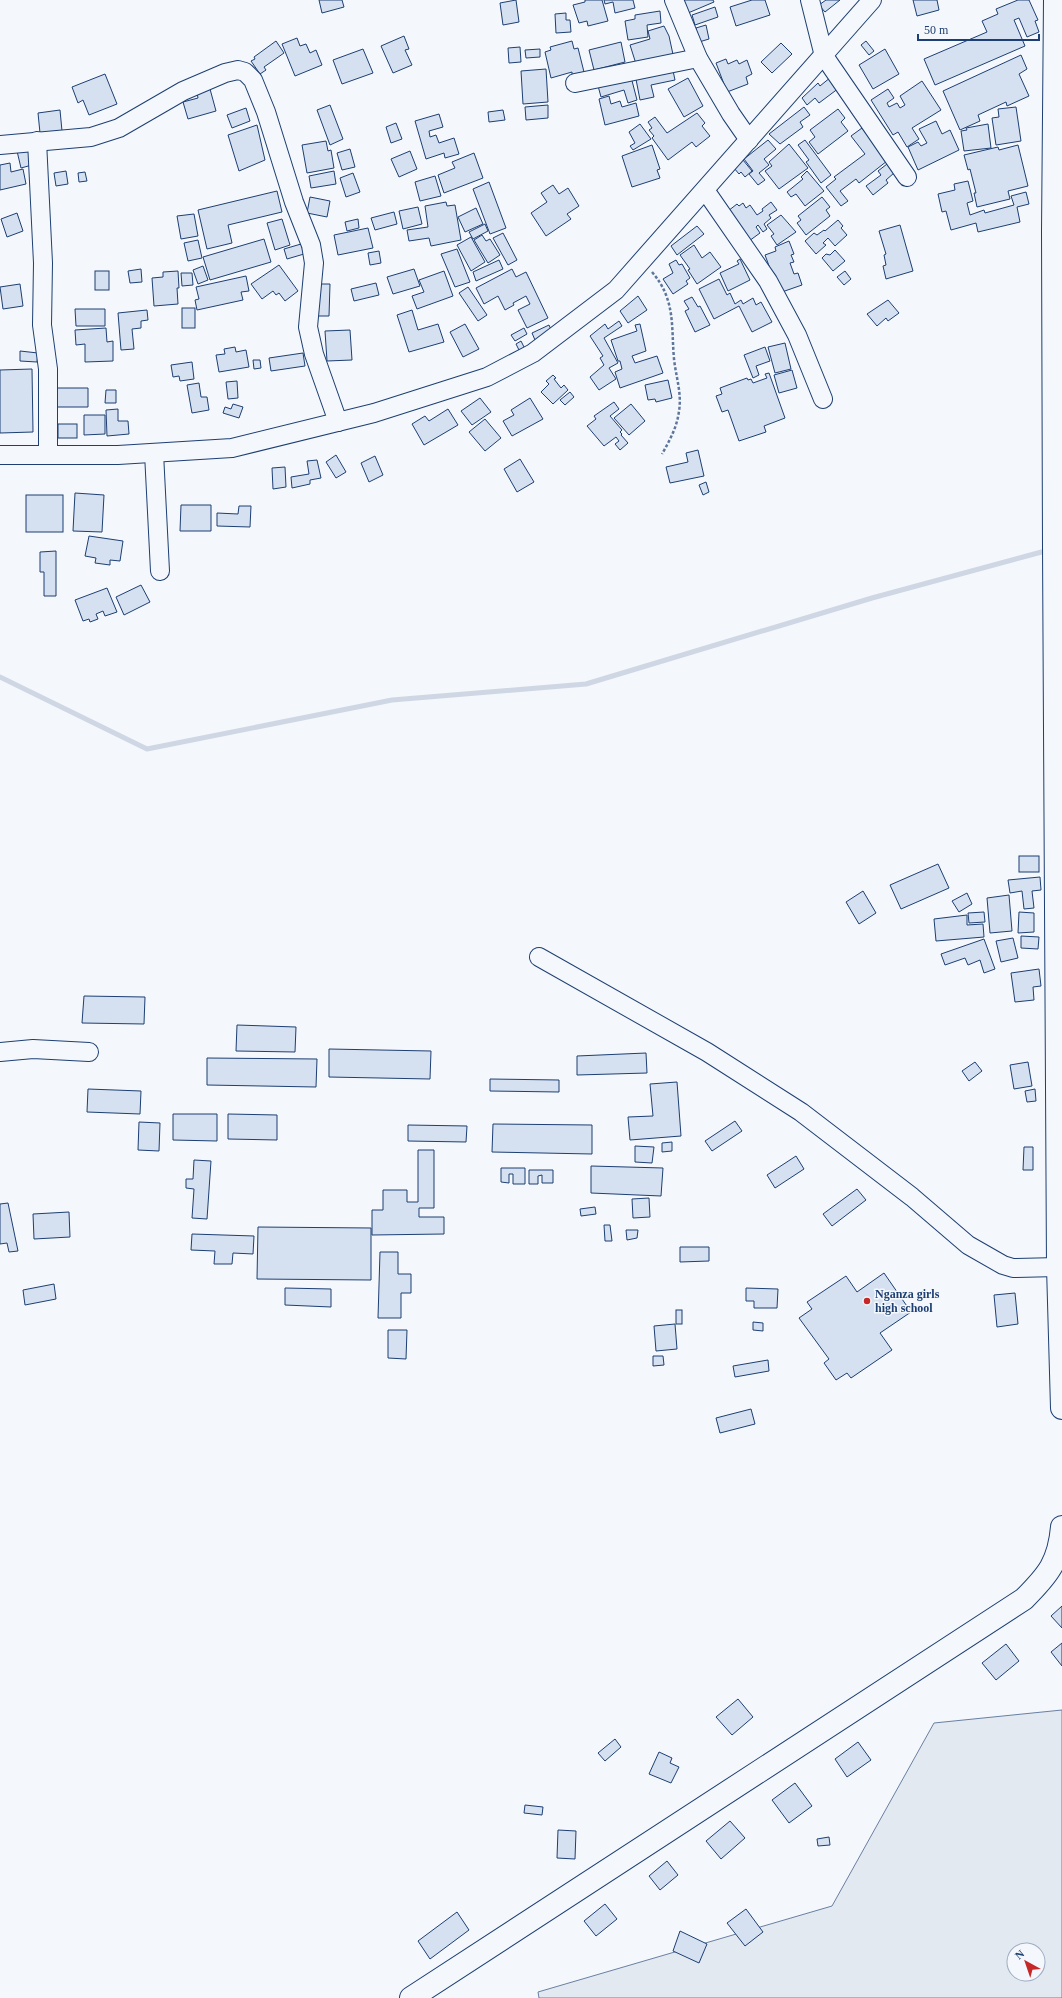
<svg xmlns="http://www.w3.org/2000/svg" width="1062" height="1998" font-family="Georgia,serif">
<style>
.green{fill:#e3e9f0;stroke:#687fa3;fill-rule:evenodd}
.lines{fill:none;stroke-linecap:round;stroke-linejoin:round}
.stream{stroke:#cfd7e4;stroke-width:5}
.building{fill:#d5e0f0;stroke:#1d3f73}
.minor-casing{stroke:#1d3f73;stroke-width:20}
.major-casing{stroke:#1d3f73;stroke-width:24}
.path{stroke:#5e769c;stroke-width:2.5;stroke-dasharray:3 2;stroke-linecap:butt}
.minor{stroke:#f4f7fb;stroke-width:18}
.major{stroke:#f4f7fb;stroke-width:22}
.poi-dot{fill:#c62828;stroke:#f4f7fb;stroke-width:1.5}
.labels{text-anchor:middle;stroke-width:3;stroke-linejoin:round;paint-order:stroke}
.poi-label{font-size:12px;font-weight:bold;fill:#1d3f73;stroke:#f4f7fb;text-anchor:start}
</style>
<rect width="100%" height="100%" fill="#f4f7fb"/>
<path class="green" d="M1062,1710V1998H539L538,1992L832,1906L934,1723ZM1014,1950H1038V1974H1014Z"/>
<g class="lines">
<path class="stream" d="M0,677L147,749L392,700L586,684L872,598L1049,550"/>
</g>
<g class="building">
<path d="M319,0H342L344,7L322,13Z"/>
<path d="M516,0L519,22L503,25L500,3Z"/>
<path d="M585,0H602L608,21L588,26L587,21L579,23L573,5L585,2Z"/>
<path d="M604,0H633L635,8L615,13L613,2L605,4Z"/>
<path d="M683,0H713L714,2L688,13Z"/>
<path d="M752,0H765L770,15L736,26L730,7Z"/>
<path d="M826,0H840L825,12L819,5Z"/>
<path d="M913,0H937L939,10L917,16Z"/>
<path d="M1018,0H1029L1038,20L1035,21L1039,32L1027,37L1019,18L1014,20L1025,46L935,85L924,59L987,32L982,21L998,14L996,9Z"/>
<path d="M715,7L718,17L695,25L692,15Z"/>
<path d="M660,11L661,23L647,25L648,37L628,40L625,21L635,19V15Z"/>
<path d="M566,13V20H570L571,32L556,33L555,14Z"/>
<path d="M706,25L709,39L699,42L696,28Z"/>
<path d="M664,26L669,36L674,59L637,67L630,45L650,39L648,31Z"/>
<path d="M404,36L409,49L405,50L412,65L393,73L381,46Z"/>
<path d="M297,38L300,46L306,44L310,53L316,50L322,65L295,76L282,44Z"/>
<path d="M276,41L284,53L264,67L266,70L260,74L251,61L255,59L254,57Z"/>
<path d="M572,41L574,49L578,48L584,72L572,75V72L551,78L545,52L551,50L550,47Z"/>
<path d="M866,41L874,51L869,55L861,45Z"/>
<path d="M621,42L625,62L594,70L589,50Z"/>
<path d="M781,43L792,54L772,73L761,62Z"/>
<path d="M520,47L521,62L509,63L508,48Z"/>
<path d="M363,49L373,73L342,84L333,60Z"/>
<path d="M540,49V57L526,58L525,50Z"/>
<path d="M885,49L899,74L873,89L859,65Z"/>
<path d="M1021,55L1027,69L1019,74L1029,96L1007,106L1006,102L978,115L980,121L960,130L943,91Z"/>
<path d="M726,59L728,64L737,60L739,64L747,60L752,74L746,77L748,84L727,92L716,63Z"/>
<path d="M672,66L675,80L651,85L654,97L640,100L635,74Z"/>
<path d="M546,69L548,102L523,104L521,71Z"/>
<path d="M630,73L637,100L628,103L624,90L601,97L597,82Z"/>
<path d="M105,74L117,104L89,115L83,100L78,103L72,87Z"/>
<path d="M831,77L839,88L819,103L815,98L807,105L802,98L818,83L820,86Z"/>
<path d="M688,78L703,106L684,117L668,89Z"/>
<path d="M922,81L941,110L912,128L919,139L907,147L898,132L893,135L871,100L888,89L894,98L887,103L889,107L897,103L900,108L905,105L900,96Z"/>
<path d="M210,89L216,111L188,119L183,102L198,98L197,93Z"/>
<path d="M609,96L611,104L620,101L622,107L636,103L639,116L605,125L599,99Z"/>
<path d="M330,105L343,139L330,145L317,110Z"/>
<path d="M548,105V118L526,120L525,107Z"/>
<path d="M804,107L810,115L800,122L803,127L780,144L769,134Z"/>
<path d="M1016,107L1021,141L996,145L992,118L999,117L998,109Z"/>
<path d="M246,108L250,121L232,128L227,115Z"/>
<path d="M838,109L845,118L841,122L848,131L818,154L809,142L815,137L810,130Z"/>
<path d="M60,110L62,131L40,133L38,113Z"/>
<path d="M503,110L505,120L489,122L488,112Z"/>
<path d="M697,113L705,123L702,126L710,136L696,147L692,142L668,160L652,138L654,136L649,130L652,128L648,122L655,117L667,133Z"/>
<path d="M439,114L443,127L429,131L430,137L436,135L439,143L454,138L459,154L445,158L444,153L426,159L415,121Z"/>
<path d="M936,121L942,134L950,130L959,150L918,170L908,147L918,142L921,146L927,143L919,129Z"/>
<path d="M396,123L402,139L391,143L386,127Z"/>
<path d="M640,124L651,139L633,150L630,146L635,143L629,132Z"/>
<path d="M988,124L991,148L964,151L961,131L967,130L966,128Z"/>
<path d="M257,125L265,160L239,171L228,135Z"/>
<path d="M862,128L887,161L859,183L856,179L840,191L848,201L841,206L826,187L836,179L834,177L865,154L851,136Z"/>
<path d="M768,140L776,149L764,159L769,165L759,173L765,180L758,185L749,174L753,171L744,159Z"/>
<path d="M805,140L831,175L821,183L806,162L809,160L798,145Z"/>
<path d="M326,141L328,151L331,150L334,168L307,173L302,145Z"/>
<path d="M789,144L808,168L779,189L765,171L772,166L769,162Z"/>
<path d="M652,145L660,169L657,170L660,178L632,187L622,156Z"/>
<path d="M1018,145L1028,186L1008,191L1010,199L977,207L974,193H976L970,169L968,170L964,155L998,147L999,150Z"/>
<path d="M28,148L32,165L21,168L17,151Z"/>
<path d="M350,149L355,167L342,170L337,153Z"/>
<path d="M410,151L417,169L399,177L391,159Z"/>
<path d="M474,153L483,178L444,193L438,175L455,168L452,162Z"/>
<path d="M743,160L752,171L745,177L741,172L739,174L734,168Z"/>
<path d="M10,163L11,172L23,169L26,184L0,190V165Z"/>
<path d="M887,164L894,173L886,180L888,183L873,195L866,186L881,175L878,171Z"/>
<path d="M66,171L68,184L56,186L54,173Z"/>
<path d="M334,171L336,184L311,188L309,176Z"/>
<path d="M807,171L824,191L805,206L796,194L791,197L787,192L803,179L801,177Z"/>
<path d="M85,172L87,181L79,182L78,173Z"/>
<path d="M353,173L360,192L346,197L340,178Z"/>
<path d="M435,176L441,196L420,201L415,182Z"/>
<path d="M968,181L973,201L967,203L970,215L984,210L985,213L1014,205L1011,196L1026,192L1029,204L1017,207L1020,222L978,232L976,223L951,230L946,211L942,212L938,194L955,190L954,184Z"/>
<path d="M489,182L506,228L490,234L473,189Z"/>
<path d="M553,185L559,194L568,188L579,206L567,214L571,219L546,236L531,213L547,202L541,193Z"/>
<path d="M277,191L282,212L228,225L232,243L207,249L198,210Z"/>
<path d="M310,197L330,201L327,217L307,213Z"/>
<path d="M822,197L830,207L826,210L830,216L806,235L797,223L801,220L798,216Z"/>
<path d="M446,202L447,206L455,205L461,240L431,246L429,238L409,241L407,230L428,227L425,206Z"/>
<path d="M771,202L777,210L769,215L771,218L764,224L767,229L763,232L758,225L756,227L760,233L749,241L728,211L737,204L739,206L743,203L746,208L750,205L757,215L763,211L762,209Z"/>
<path d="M418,207L422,224L403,229L399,211Z"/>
<path d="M476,208L483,224L465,232L458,217Z"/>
<path d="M394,212L397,224L375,230L371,218Z"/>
<path d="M17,213L23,231L7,237L1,219Z"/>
<path d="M194,214L198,236L181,239L177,216Z"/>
<path d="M781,215L796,232L777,245L771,236L774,234L767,225Z"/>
<path d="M282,219L290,245L275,250L267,223Z"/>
<path d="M358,219L359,228L347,231L345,222Z"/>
<path d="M838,220L843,226L841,228L847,235L835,246L828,238L823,243L826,245L816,254L805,241L814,233L817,235L824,230L825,231Z"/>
<path d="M485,224L488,231L473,239L469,232Z"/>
<path d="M900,225L913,271L886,279L883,266L886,265L884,255L886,254L879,231Z"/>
<path d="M697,226L704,234L677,255L671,246Z"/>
<path d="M368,228L373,248L338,255L334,235Z"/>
<path d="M503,233L517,260L508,265L493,238Z"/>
<path d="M482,235L486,241L490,239L500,255L488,263L474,240Z"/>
<path d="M471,237L485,262L471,271L457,245Z"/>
<path d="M264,239L271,262L210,280L203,257Z"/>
<path d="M198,240L202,258L188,261L184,243Z"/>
<path d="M789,241L794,254L791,255L794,262L790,263L794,274L798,273L802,285L779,293L765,255L776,251L775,247Z"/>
<path d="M301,244L304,254L287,259L284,249Z"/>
<path d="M694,245L702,258L710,252L721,267L697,284L688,270L690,269L680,255Z"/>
<path d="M457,249L470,282L455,287L441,254Z"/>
<path d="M835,250L845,261L833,271L822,258L826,254L830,255Z"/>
<path d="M379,251L381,263L370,265L368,253Z"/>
<path d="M740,259L750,280L728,291L720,273L739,264L737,261Z"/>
<path d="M499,260L503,269L476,281L473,272Z"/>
<path d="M676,260L679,265L682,264L690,278L686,281L688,284L673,294L663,279L673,273L669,264Z"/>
<path d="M279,265L298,291L285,301L279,293L276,295L273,291L262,299L251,284Z"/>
<path d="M203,266L208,280L198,284L193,270Z"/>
<path d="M141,269L142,282L130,283L128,271Z"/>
<path d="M414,269L420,286L393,294L387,277Z"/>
<path d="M512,269L516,277L526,272L548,318L527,328L518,310L530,304L526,296L513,303L514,305L505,310L498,296L484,304L476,288Z"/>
<rect x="95" y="271" width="14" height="19"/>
<path d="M178,271L179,288H177L178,304L154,306L152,278L163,277V272Z"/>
<path d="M444,271L453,296L417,309L412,296L424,292L419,280Z"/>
<path d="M845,271L851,279L844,285L837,277Z"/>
<path d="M181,273H192L193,285L182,286Z"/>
<path d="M246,276L249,291L241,292L243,300L197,310L195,300L199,299L196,287Z"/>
<path d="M719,279L727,295L730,293L735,304L741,300L743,304L753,298L756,305L761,302L772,322L752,332L739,306L714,319L699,289Z"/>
<path d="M376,283L379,295L354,301L351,289Z"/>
<path d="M20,284L23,306L3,309L0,287Z"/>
<path d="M317,284H330L329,316H316Z"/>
<path d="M468,287L487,315L478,321L459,293Z"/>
<path d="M638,296L647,310L628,323L620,311Z"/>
<path d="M692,297L698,307L700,306L710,325L695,332L685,311L689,309L684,301Z"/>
<path d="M888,300L899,313L888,321L886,318L877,326L867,314Z"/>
<rect x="182" y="308" width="13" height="20"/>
<path d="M75,309H105V326H76Z"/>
<path d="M147,310L148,320L141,321V328L132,329L134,349L121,350L118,313Z"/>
<path d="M412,310L418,330L438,324L444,342L409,352L397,315Z"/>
<path d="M619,321L622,326L604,338L618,363L609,368L616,379L599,390L590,377L604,365L600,358L603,356L590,336L605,324L608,329Z"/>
<path d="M465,324L479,349L463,357L450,332Z"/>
<path d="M640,324L646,351L632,356L635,363L657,356L663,373L620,388L615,372L622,369L620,361H618L611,340L637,331L635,325Z"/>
<path d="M549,325L552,332L535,340L532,333Z"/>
<path d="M106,328L107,342L113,341V361L85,362V344L76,345L75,330Z"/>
<path d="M524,328L527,334L515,341L511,335Z"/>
<path d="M350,330L352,360L327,361L325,331Z"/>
<path d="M521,341L525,349L520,352L516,344Z"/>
<path d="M785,343L791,369L775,373L768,347Z"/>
<path d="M235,347L236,352L246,350L249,367L219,372L216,355L225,354L224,349Z"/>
<path d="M765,347L770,361L756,366L759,375L753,378L744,355Z"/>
<path d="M20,351L38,353L37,362L20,361Z"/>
<path d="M303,353L305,366L271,371L269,358Z"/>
<path d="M253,360H260L261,368L254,369Z"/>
<path d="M192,362L194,379L180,381L179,376L173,377L171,365Z"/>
<path d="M32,369L33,432L0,433V370Z"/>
<path d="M792,370L797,388L779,393L774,375Z"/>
<path d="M769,373L785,418L764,426L766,432L739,441L728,410L722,412L716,396L722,394L720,388L747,378L748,380L751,379L753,383L767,378L765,374Z"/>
<path d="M553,375L556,378L554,379L561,388L564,385L568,390L553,404L541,392L549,384L546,381Z"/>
<path d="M668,380L672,398L656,402L655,399L648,400L645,385Z"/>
<path d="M237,381L238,398L228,399L226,382Z"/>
<path d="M199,383L201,397H207L209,410L192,413L187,385Z"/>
<path d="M57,388H88V407H54V396H57Z"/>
<path d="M106,390H116V403H105Z"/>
<path d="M570,392L574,397L565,405L560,400Z"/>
<path d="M480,398L491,412L472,425L461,411Z"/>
<path d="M530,398L543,419L512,436L503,421L514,415L511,410Z"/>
<path d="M614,402L619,409L610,416L622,430L620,432L622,434L621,435L628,443L620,450L615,444L619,441L616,437L604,446L587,426L596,419L594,416Z"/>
<path d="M233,404L243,407L239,418L223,413L225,407L231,409Z"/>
<path d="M631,404L645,421L629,435L614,418Z"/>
<path d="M118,409V421H128L129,434L107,436L106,410Z"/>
<path d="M448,409L458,425L424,445L412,424L425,416L429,421Z"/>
<path d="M84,415H105V434L84,435Z"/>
<path d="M485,419L501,438L485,451L469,432Z"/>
<rect x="58" y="424" width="19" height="14"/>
<path d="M698,450L704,476L670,483L666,467L688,462L686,453Z"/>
<path d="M336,455L346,472L336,478L326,462Z"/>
<path d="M375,456L383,475L369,482L361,463Z"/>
<path d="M520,459L534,482L517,492L504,469Z"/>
<path d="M317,460L321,478L310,480V484L292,488L291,477L309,474L307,461Z"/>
<path d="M285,467L286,487L273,489L272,468Z"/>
<path d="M706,482L709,492L703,495L699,485Z"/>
<path d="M75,493L104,495L102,532L73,531Z"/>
<rect x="26" y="495" width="37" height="37"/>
<path d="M181,505H211V531H180Z"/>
<path d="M239,506H251L250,527L217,526V513L238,514Z"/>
<path d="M89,536L123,541L120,561L110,560V565L95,563L96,558L85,556Z"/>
<path d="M56,551V596H44V572H40V552Z"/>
<path d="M141,585L150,602L124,615L116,597Z"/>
<path d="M107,588L117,612L105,616L103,611L96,614L98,619L90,622L89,619L83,621L75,600Z"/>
<rect x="1019" y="856" width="20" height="16"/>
<path d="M938,864L949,888L901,909L890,885Z"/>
<path d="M1040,877L1041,890L1032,891L1034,908L1024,909L1022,891L1010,893L1008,880Z"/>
<path d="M863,891L876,913L859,924L846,902Z"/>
<path d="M967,893L972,904L959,912L952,901Z"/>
<path d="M1009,895L1012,931L990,933L987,898Z"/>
<path d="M984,912L985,922L969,923L968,913Z"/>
<path d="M1019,912L1034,913V932L1018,933Z"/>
<path d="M967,915V925L983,924L984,937L936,941L934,919Z"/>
<path d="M1021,936L1039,937L1038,949L1021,948Z"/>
<path d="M1013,938L1018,958L1001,962L996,941Z"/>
<path d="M984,939L995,969L984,973L980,960L968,965L965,958L945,965L941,954Z"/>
<path d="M1039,969L1041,986L1033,987L1034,1000L1015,1002L1011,973Z"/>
<path d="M84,996L145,997L144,1024L82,1023Z"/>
<path d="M237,1025L296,1027L295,1052L236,1051Z"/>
<path d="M329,1049L431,1051L430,1079L329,1077Z"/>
<path d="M646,1053L647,1073L577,1075V1056Z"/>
<path d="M207,1058L317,1059L316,1087L207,1085Z"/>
<path d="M975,1062L982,1071L969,1081L962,1071Z"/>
<path d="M1028,1062L1032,1086L1014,1089L1010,1065Z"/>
<path d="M490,1079L559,1080V1092L490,1091Z"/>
<path d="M677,1082L681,1136L630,1140L628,1117L653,1116L650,1084Z"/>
<path d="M88,1089L141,1091L140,1114L87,1112Z"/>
<path d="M1035,1089L1036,1101L1027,1102L1025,1091Z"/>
<path d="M173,1114H217V1141L173,1140Z"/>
<path d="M228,1114L277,1115V1140L228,1139Z"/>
<path d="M735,1121L742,1131L712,1151L705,1141Z"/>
<path d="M139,1122L160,1123L159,1151L138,1150Z"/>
<path d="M493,1124L592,1125V1154L492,1152Z"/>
<path d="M408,1125L467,1126L466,1142L408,1141Z"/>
<path d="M672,1142V1151L662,1152V1143Z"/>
<path d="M635,1146L654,1147L652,1163L635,1162Z"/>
<path d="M1024,1147H1033V1170H1023Z"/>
<path d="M418,1150H434V1208H419V1217H444V1234L372,1235V1210H383V1190H407V1202H418Z"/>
<path d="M796,1156L804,1169L775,1188L767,1175Z"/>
<path d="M194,1160L211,1161L207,1219L192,1218L194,1189L186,1188V1179H193Z"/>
<path d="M591,1166L663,1168L661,1196L591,1193Z"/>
<path d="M501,1168H525V1184H513V1174H509V1183L501,1182Z"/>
<path d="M529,1170H553V1183H542V1175L538,1176V1184H529Z"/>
<path d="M857,1189L866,1200L832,1226L823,1214Z"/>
<path d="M649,1198L650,1217L633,1218L632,1199Z"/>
<path d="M8,1203L18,1251L9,1252L7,1243L0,1244V1204Z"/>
<path d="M595,1207L596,1214L581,1216L580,1209Z"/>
<path d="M69,1212L70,1237L34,1239L33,1214Z"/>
<path d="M604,1225H610L612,1241H605Z"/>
<path d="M258,1227L371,1228V1280L257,1279Z"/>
<path d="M626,1230H638L637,1238L627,1240Z"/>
<path d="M192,1234L254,1236L253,1254L233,1253L232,1264H214L215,1251L191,1250Z"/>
<path d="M680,1247H709V1261L680,1262Z"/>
<path d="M380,1252H398V1274H411V1293H401V1318H378Z"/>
<path d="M884,1273L911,1312L880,1333L892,1350L851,1378L847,1373L836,1380L824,1363L829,1359L799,1318L812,1309L807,1302L846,1276L857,1292Z"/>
<path d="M54,1284L56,1299L25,1305L23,1290Z"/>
<path d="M285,1288L331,1289V1307L285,1305Z"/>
<path d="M746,1288L778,1289L777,1308H754V1301H746Z"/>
<path d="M1015,1293L1018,1324L997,1327L994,1295Z"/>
<rect x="676" y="1310" width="6" height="14"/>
<path d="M753,1322L763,1323V1331L753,1330Z"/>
<path d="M675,1324L677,1349L656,1351L654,1326Z"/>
<path d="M388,1330H407L406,1359L388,1358Z"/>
<path d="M653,1356H663L664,1365L653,1366Z"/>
<path d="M768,1360L769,1371L735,1377L733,1366Z"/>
<path d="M751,1409L755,1424L720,1433L716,1418Z"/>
<path d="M1062,1606V1628L1051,1616Z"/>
<path d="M1062,1643V1666L1051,1652Z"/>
<path d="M1006,1644L1019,1661L996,1680L982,1663Z"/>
<path d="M738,1699L753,1717L732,1735L716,1717Z"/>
<path d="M615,1739L621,1747L605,1761L598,1753Z"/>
<path d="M858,1742L871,1760L847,1777L835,1759Z"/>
<path d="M659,1752L672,1758L670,1763L679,1767L671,1783L649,1774Z"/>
<path d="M795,1783L812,1806L789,1823L772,1800Z"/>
<path d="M525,1805L543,1807L542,1815L524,1813Z"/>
<path d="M730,1821L745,1838L721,1859L706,1841Z"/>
<path d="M558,1830L576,1831L575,1859L557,1858Z"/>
<path d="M829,1837L830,1845L818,1846L817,1839Z"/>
<path d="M667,1861L678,1875L660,1890L649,1876Z"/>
<path d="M605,1904L617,1919L596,1936L584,1921Z"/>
<path d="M746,1909L763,1932L745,1946L727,1923Z"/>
<path d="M457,1912L469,1930L430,1959L418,1941Z"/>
<path d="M680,1931L707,1944L699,1963L673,1951Z"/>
</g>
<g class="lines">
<defs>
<g id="minor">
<path d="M674,0L698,58L731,114L749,140"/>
<path d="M810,0L824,56L907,177"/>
<path d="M575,83L698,58"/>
<path d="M37,141L43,263L42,325L48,369V454"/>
<path d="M0,145L91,137L119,128L183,91L225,73L238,70L245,72L253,80L266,112L294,202L311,245L314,263L308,327L314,354L338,422"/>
<path d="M705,190L768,281L797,335L823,399"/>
<path d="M154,453L160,571"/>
<path d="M0,455H118L232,448L374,413L487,377L533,353L616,290L872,0"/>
<path d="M539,957L707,1052L801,1112L912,1197L968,1245L1003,1265L1013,1268L1058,1267"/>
<path d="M0,1052L33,1049L89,1052"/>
</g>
<g id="major">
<path d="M1055,0L1053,231L1054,548L1058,1267L1062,1408"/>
<path d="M411,1998L1024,1599C1048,1575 1059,1562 1062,1527"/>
</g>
</defs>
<use href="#minor" class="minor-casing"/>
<use href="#major" class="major-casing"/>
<path class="path" d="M652,272C676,300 671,326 674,359C676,377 682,394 679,411C677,427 670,440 662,454"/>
<use href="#minor" class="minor"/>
<use href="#major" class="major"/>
</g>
<circle class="poi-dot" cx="867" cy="1301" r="4"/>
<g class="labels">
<g class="poi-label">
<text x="875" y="1298">Nganza girls<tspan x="875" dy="14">high school</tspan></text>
</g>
</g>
<g transform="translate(1026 1962) rotate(320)"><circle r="19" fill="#f4f7fb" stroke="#9eadc5"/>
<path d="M0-3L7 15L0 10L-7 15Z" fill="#c62828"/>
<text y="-6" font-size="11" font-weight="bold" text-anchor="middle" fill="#1d3f73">N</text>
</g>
<path d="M918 34v6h121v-6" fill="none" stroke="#1d3f73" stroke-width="2"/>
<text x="924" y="34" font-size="12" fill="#1d3f73" stroke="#f4f7fb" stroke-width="3" paint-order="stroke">50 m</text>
</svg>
